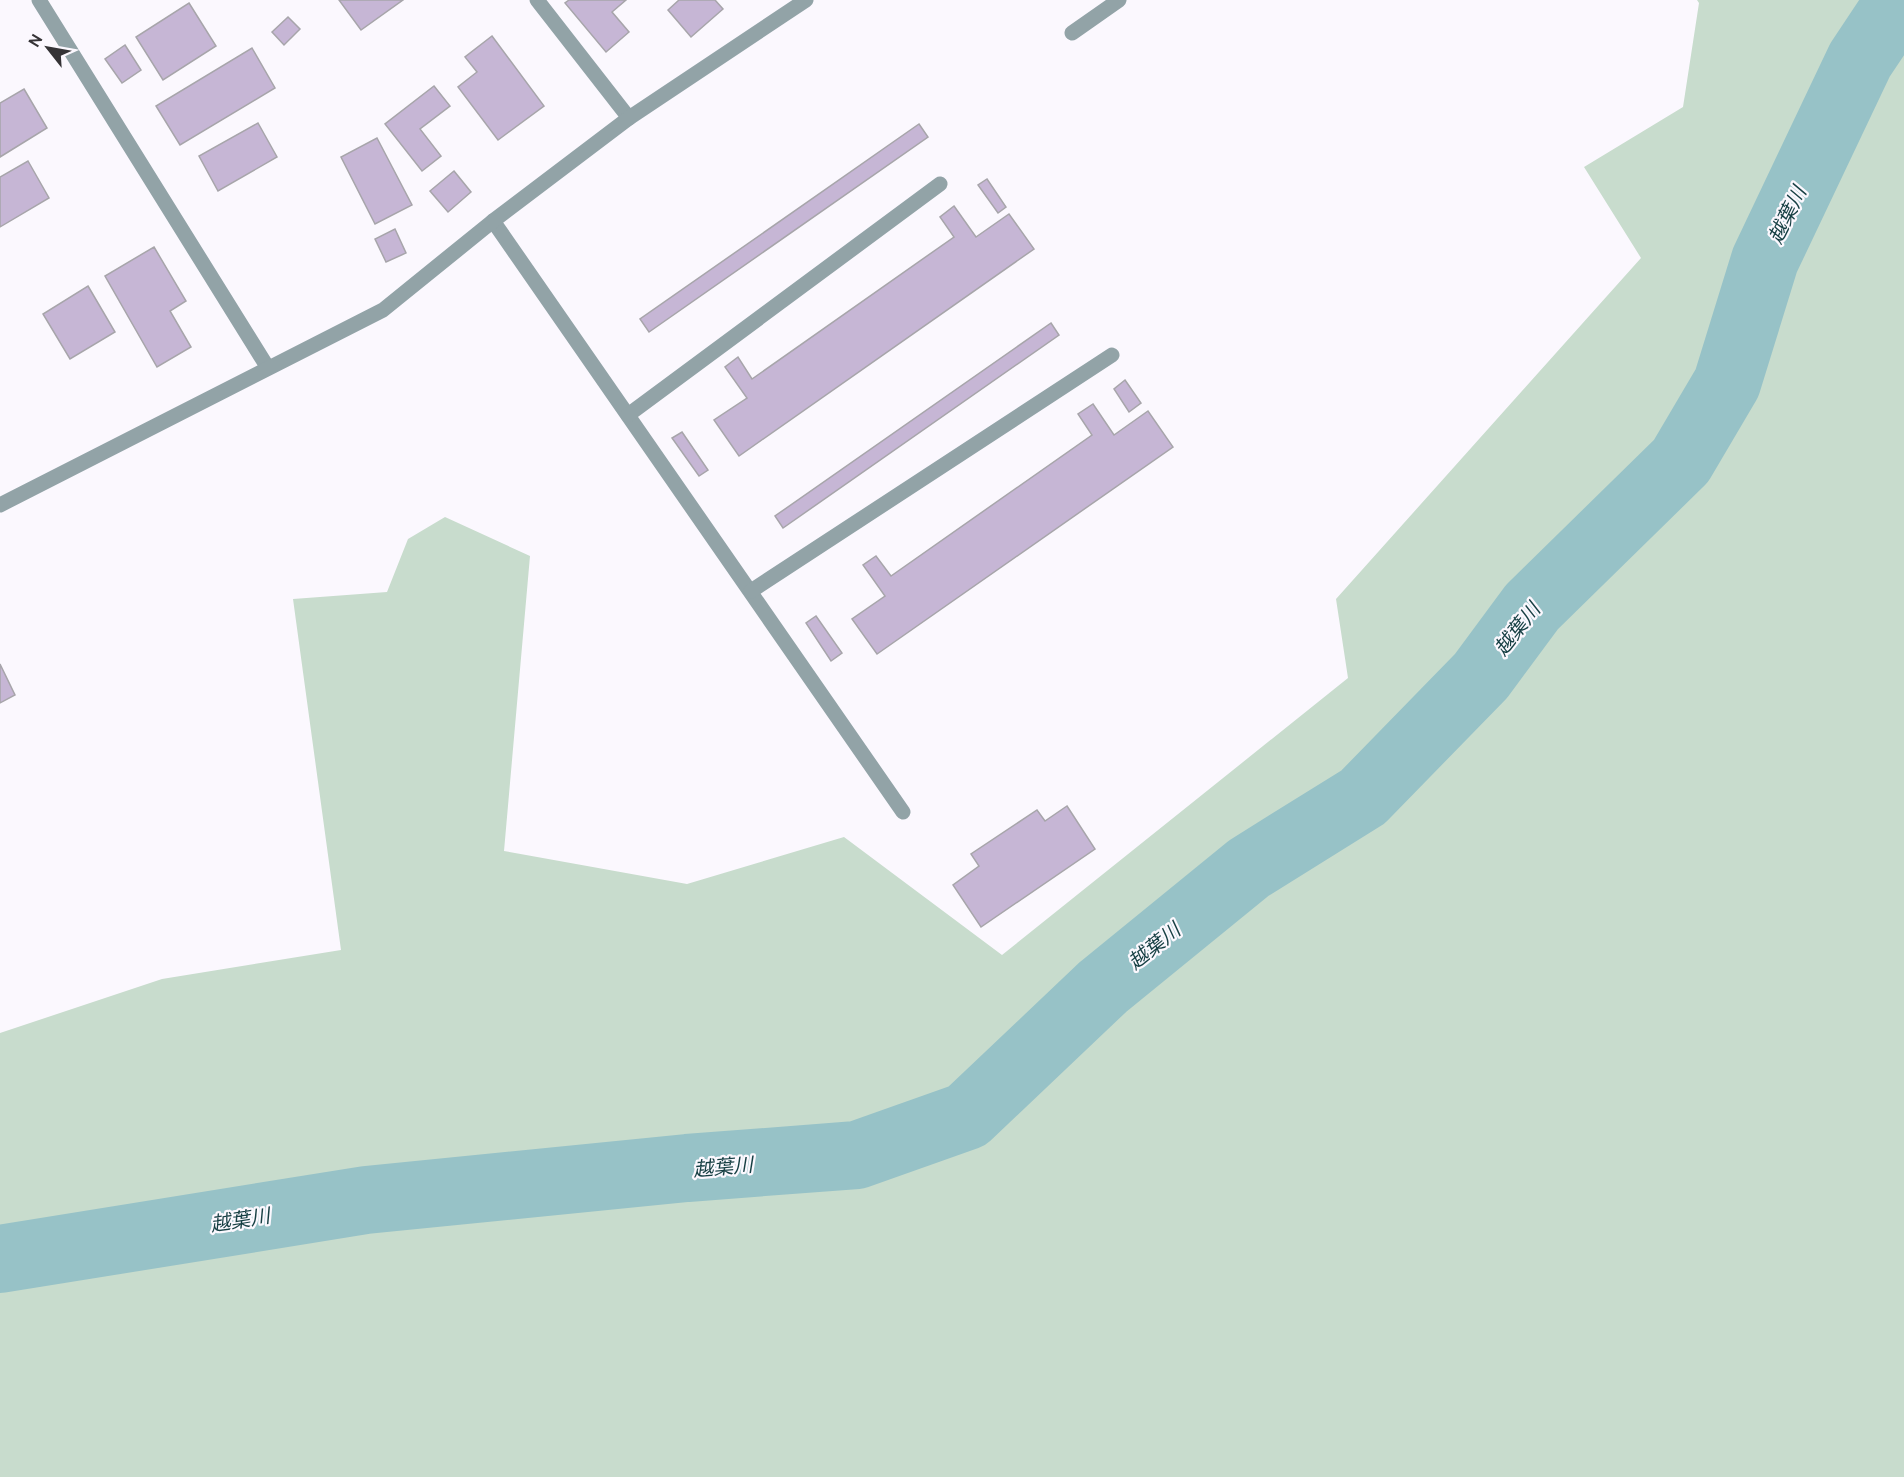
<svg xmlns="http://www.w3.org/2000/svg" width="1904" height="1477" font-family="Cabin,'Noto Sans JP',sans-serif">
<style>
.green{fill:#c8dccd}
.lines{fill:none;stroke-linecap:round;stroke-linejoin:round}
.river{stroke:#97c2c7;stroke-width:68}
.building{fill:#c6b6d5;stroke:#a7a5aa;stroke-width:1.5}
.minor{stroke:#92a3a7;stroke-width:15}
.labels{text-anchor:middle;stroke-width:4.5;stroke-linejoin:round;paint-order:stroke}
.water-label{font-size:20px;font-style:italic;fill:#163f43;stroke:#fbf8fe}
</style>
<rect width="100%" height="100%" fill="#fbf8fe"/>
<path class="green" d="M1697,0H1904V1477H0V1033L162,979L341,950L293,599L387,592L408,539L445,517L530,556L504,851L687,884L844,837L1002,955L1348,678L1336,599L1641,258L1584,167L1683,107L1699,3Z"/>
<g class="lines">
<path class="river" d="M0,1259L366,1200L687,1168L857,1155L967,1116L1103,987L1249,868L1363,797L1481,676L1532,607L1681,461L1727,383L1765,260L1860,60L1900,0"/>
</g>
<g class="building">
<path d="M339,0H403L361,30Z"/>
<path d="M569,0H626L612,12L629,32L606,52L565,3Z"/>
<path d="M679,0H715L723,9L691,37L668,10Z"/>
<path d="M189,3L216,46L163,80L136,37Z"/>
<path d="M288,17L300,29L284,45L272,32Z"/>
<path d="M492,36L544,106L498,140L458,87L477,72L465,57Z"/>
<path d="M125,45L141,70L122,83L105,59Z"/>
<path d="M252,48L275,88L180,145L156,106Z"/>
<path d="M434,86L450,106L420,129L441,156L422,171L385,124Z"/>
<path d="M24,89L47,128L0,157V103Z"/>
<path d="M258,123L277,157L218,191L199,156Z"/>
<path d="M919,124L928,137L649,332L640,319Z"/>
<path d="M377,138L412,205L375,224L341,157Z"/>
<path d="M28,161L49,198L0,227V177Z"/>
<path d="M454,171L471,192L448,212L430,191Z"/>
<path d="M987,179L1006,207L998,213L978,185Z"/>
<path d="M954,206L976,237L1009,214L1034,249L739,456L714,420L747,398L725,367L738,357L752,379L954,237L940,217Z"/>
<path d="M395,229L406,253L386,262L375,239Z"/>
<path d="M154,247L186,301L170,311L191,347L157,367L105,276Z"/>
<path d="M88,286L115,332L70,359L43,314Z"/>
<path d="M1051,323L1059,335L783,528L775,516Z"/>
<path d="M1125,380L1141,403L1129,412L1114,389Z"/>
<path d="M1093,404L1114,435L1148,411L1173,447L877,654L852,619L885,596L863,565L876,556L891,576L1092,435L1078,414Z"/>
<path d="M682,432L708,470L699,476L672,438Z"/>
<path d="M816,616L842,653L831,661L806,623Z"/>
<path d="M0,664L15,695L0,703Z"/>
<path d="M1067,806L1095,849L981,927L953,885L979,866L971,854L1037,810L1045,821Z"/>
</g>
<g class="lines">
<g class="minor">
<path d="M39,0L268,368"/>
<path d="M537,0L629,118"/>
<path d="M1072,33L1119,0"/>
<path d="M493,221L903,812"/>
<path d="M628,415L940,184"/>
<path d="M0,505L383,310L493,221L629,118L806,0"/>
<path d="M751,591L1112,355"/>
</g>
</g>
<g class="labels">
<g class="water-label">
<text transform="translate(1787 215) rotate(-64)" y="7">越葉川</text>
<text transform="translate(1517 629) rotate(-52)" y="7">越葉川</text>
<text transform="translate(1154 946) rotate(-39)" y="7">越葉川</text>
<text transform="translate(723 1167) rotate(-5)" y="7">越葉川</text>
<text transform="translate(240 1220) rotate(-9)" y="7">越葉川</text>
</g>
</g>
<g transform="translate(48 48) rotate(301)" stroke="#fbf8fe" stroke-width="4.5" paint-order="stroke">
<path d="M0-4.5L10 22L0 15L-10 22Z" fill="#353336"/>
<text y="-9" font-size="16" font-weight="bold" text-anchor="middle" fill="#353336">N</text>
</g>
</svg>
